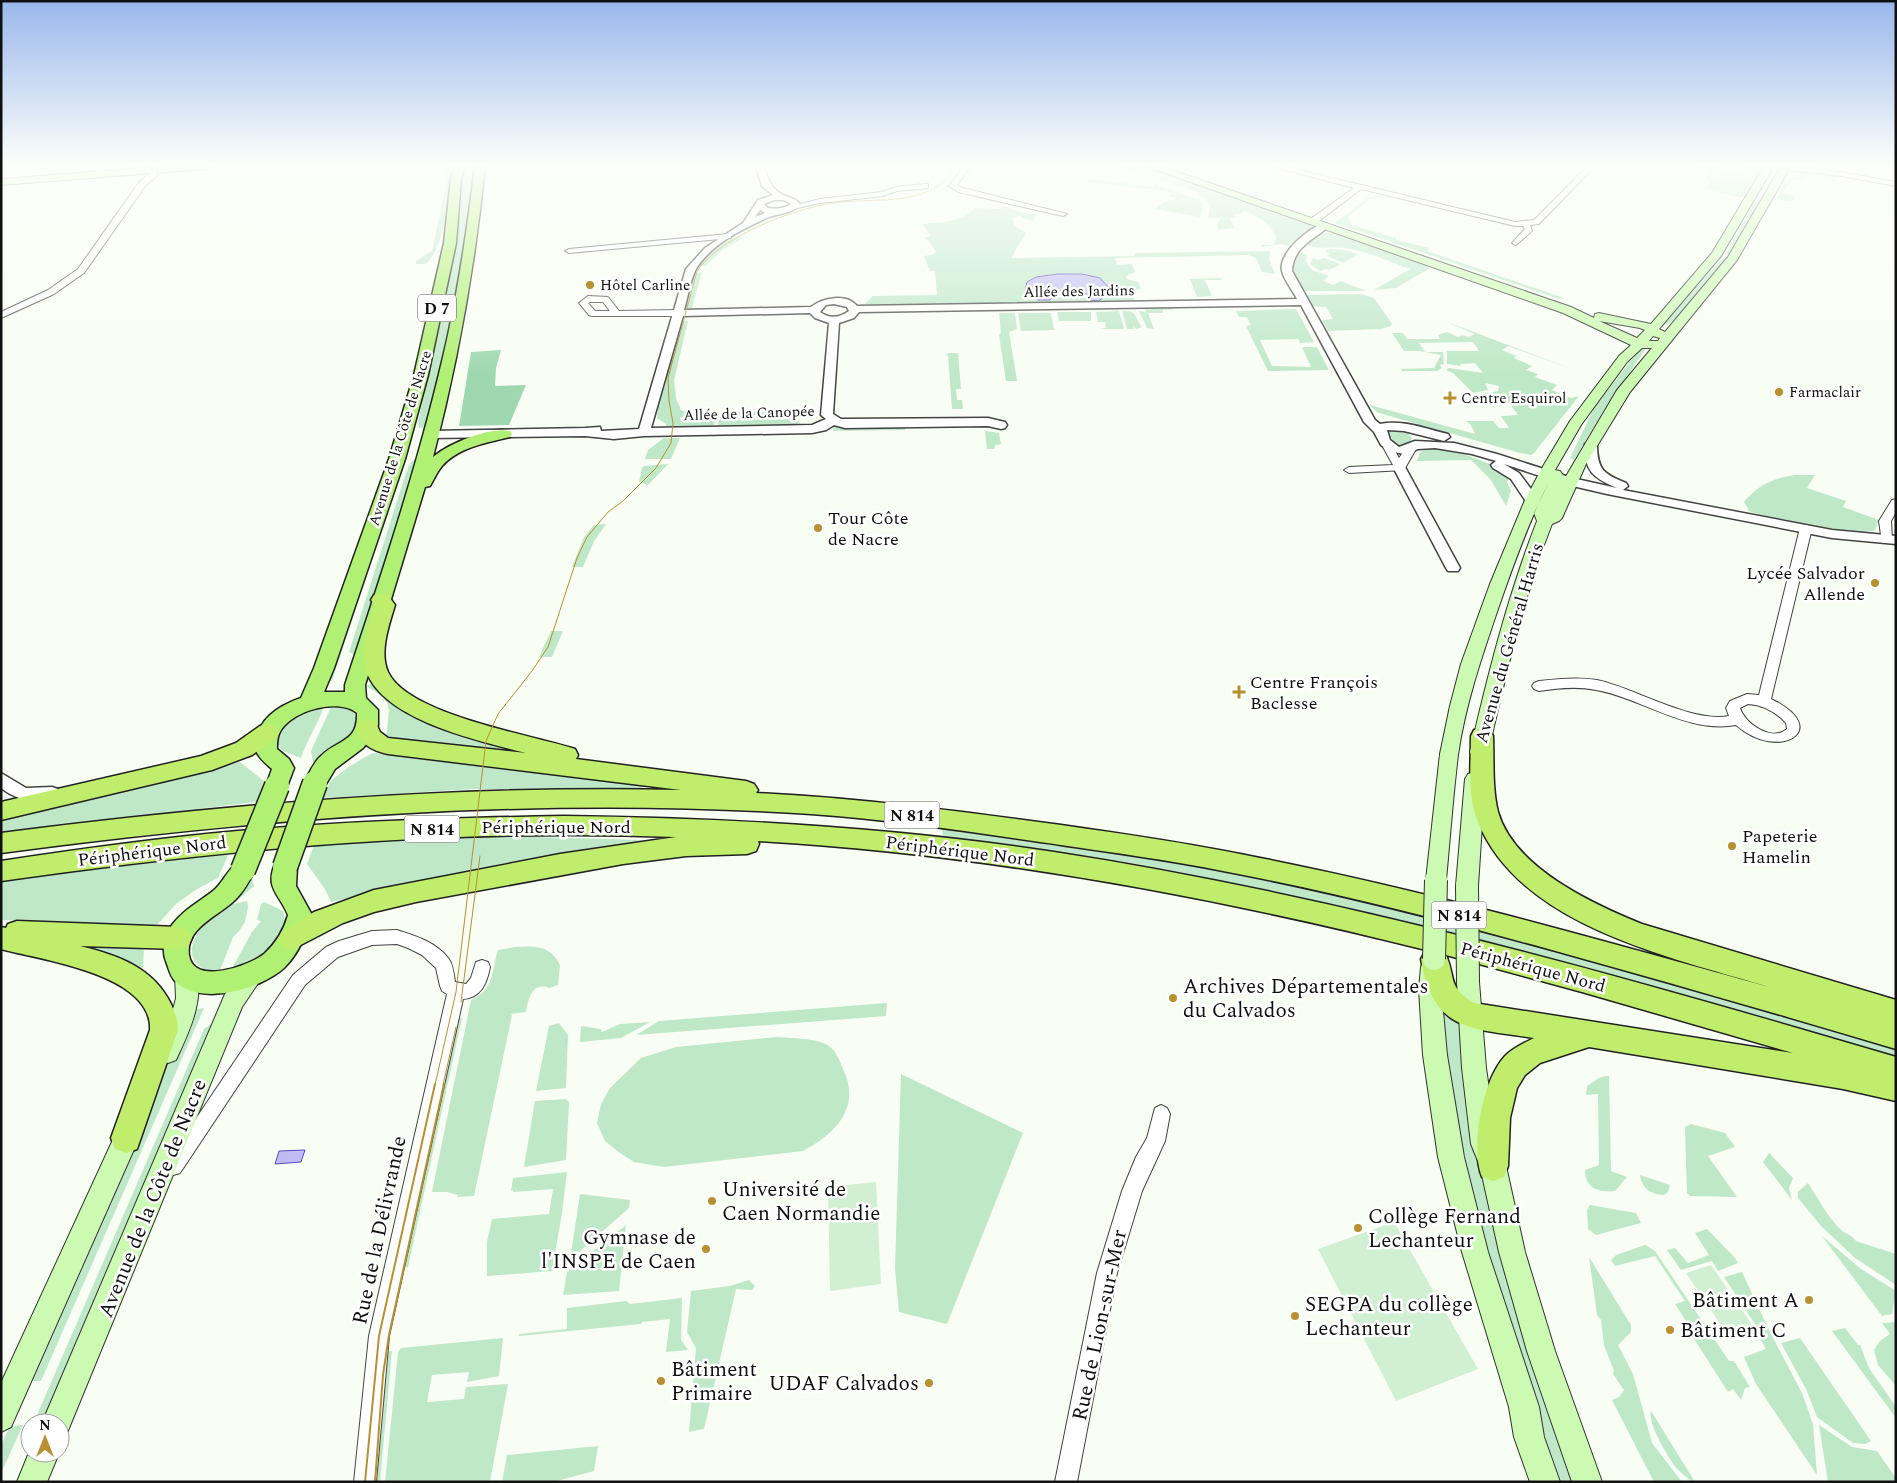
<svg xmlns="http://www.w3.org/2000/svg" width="1897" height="1483" font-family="Spectral,serif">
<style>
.green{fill:#bfe8c8;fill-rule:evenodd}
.forest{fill:#9fd8b0}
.pitch{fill:#d0efd3}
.water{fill:#c2bbf3;stroke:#5a47c6}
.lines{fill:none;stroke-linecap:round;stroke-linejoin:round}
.minor-casing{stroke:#434343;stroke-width:2}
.tertiary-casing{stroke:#434343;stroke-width:3}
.secondary-casing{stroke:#323232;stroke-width:2}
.primary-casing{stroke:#212121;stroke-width:3}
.trunk-casing{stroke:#212121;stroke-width:3}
.minor{fill:#fff;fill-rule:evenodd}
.tertiary{fill:#fff;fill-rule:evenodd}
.secondary{fill:#cdfab3;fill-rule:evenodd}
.primary{fill:#b0f072;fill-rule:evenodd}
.trunk{fill:#c0ee6c;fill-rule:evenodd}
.tram-far1{stroke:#b9902f;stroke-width:1}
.tram{stroke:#b9902f;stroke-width:2}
.secondary-bridge-casing{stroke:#323232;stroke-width:24;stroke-linecap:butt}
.primary-bridge-casing{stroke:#212121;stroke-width:27;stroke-linecap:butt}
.secondary-bridge{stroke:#cdfab3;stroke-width:22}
.primary-bridge{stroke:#b0f072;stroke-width:24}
.poi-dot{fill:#b9902f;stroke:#fff;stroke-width:2}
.labels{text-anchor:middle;stroke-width:5;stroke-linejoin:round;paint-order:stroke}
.far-poi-label{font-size:15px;fill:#101010;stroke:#fff;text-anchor:start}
.far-street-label{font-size:15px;fill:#101010;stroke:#fff}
.shield{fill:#fff;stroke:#585858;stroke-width:1}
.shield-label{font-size:16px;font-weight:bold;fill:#101010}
.poi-label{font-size:18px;fill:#101010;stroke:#fff;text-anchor:start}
.street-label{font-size:18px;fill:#101010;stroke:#fff}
.near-poi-label{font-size:21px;fill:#101010;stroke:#fff;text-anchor:start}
.near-street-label{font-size:21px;fill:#101010;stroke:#fff}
</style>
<rect width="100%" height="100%" fill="#f9fef4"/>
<g class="green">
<path d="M455,166C451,189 444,249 426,264H416V261L432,251L445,190L447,169Z"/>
<path d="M463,166H475L463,267L428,427L419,428L418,422L427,382L428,367Z"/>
<path d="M1117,166H1141L1159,172L1313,226L1309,232L1304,230L1305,234L1288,246L1281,244L1262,247V245H1274L1276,237C1270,223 1258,217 1245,211L1238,215L1235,214L1233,215L1236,216L1229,219L1231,220L1234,228L1218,230L1217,225L1221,218H1208L1210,206L1203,197L1196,194L1198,192Z"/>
<path d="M1687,166H1714L1740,172L1744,166H1761L1743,198L1705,189L1710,182L1705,180L1711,171Z"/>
<path d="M1816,173L1838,176L1835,181L1819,176H1806L1802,181L1792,179L1783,193L1796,196L1794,201H1783L1778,199L1777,196C1790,177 1792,172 1816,173Z"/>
<path d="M1088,179L1154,187L1153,183L1199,200C1204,206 1203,211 1200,217L1156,209L1163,203L1177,198L1170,197L1172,192L1087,182Z"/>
<path d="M1381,196L1383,197L1369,199L1348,217L1352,225L1396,238V240L1430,248L1427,251L1564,298L1559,299L1335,223L1369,197Z"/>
<path d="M1759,203L1730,256L1726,254L1753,204Z"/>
<path d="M1002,206L1027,214H1037L1033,221L1022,218L1021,216L1013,217L1014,225L1026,233L1011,258L1134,256L1135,253L1270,251L1269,259L1275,274L1262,272L1256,258L1248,255L1115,258L1117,265L1132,264L1135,272L1126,276L1127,279L1138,282L1141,289L1131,291L1135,302L1110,300L1125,303L998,305L997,302L994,303V305H860L865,304L873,296L937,295L935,271H930L924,256L932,255L936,252L929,241L924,238L931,236L922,224C939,222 963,223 974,208L1000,209ZM1058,274C1082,274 1093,271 1111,289L1099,301L1090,300V298L1051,297L1050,300L1027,299L1033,298L1025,291L1036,277Z"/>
<path d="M1344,228L1547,297L1341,229Z"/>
<path d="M1322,233H1333L1427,265L1430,268L1396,288L1374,290L1410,269C1390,262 1370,252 1349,249C1332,245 1324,251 1307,245L1317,237H1322L1319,236Z"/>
<path d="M737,236L743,238L721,251L706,266H696L716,247Z"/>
<path d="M1331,249L1345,250L1358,254L1343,263L1327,256L1330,254L1325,251Z"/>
<path d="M1299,252L1307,255L1306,262L1312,270L1329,276L1323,281L1333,285L1341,281L1366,291H1303C1297,278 1288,266 1299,252Z"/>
<path d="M1313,258L1318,260L1324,258L1341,264L1329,270L1326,269L1320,271L1310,264Z"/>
<path d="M1723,258H1728L1680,315L1667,325L1662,324Z"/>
<path d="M702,272L691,311L683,308L693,274Z"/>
<path d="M1220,278L1222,280H1205L1212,296L1197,297L1190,279Z"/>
<path d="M1361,294L1374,298L1392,324L1391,326L1381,329L1328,331L1322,320L1333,319L1326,307L1313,306L1306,295Z"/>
<path d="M1172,307L1173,310H1163V313H1148L1154,329L1147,328L1139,311L1146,312L1145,308Z"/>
<path d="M1296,309L1314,342L1300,343L1298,339L1260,340L1272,366L1311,367L1302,347H1317L1329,370L1268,371L1246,326L1251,325L1247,317H1239L1236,311Z"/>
<path d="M1119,311L1124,329H1100L1106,328L1105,322H1098L1096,312Z"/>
<path d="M1122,311C1140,311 1133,317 1142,327L1136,329L1133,326L1134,329H1127Z"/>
<path d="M1057,312H1091V321H1059Z"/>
<path d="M999,313H1015L1017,329L1009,332L1017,381H1006L999,335L1001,333Z"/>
<path d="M1018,313H1051L1054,330L1021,331Z"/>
<path d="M1442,320L1577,371L1508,346L1502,350L1516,356L1514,358L1532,366L1526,370L1538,374L1535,377L1557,385L1552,390L1571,398L1579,396L1534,453L1531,455L1520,453L1386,415L1377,412L1370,405L1475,434L1471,425L1466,421H1493L1499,428H1509L1501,416L1518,415L1509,403H1479L1475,398L1477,395L1498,391L1499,386L1485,383L1488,390L1473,393L1453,373L1446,370L1449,368L1483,373L1475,363L1460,364L1461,366L1447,364V351H1479L1473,342L1419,343L1425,352H1443L1444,364L1440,365L1442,368L1437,371H1402L1401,369L1434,368L1441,355L1420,351H1404L1392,333H1403L1407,339H1440L1438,335L1447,332L1458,337L1462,335L1469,337L1475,334Z"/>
<path d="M688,321L674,380L676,398L681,410L688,413L717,412L716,416L680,417L681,421L715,420L713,430H665L666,424L657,418L659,398L678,322Z"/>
<path d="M1642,346L1647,347L1605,408L1574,460L1570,458L1594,408Z"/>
<path d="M949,353H958L961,389H956L957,400H962L963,409H952L948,355H945Z"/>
<path d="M801,411L800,414L720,416L721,412Z"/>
<path d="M799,419L798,429L717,430L719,420Z"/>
<path d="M905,426V430L833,431V427Z"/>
<path d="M1391,430C1400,430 1407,430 1412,438L1409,444L1401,448L1391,444L1387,434Z"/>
<path d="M985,431L999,433L1001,444L995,445L994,449H987Z"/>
<path d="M664,438H680L671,459H645L648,450Z"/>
<path d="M1428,449C1450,448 1495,461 1509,478L1507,482L1511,491L1506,506L1491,480L1471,460L1417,461L1420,452Z"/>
<path d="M406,455L332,681L326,682Z"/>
<path d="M419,456L354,655L349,652L406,473L410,463Z"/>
<path d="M668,464L648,485L639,482L642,468L644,466Z"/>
<path d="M1795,475H1815L1807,488L1846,501L1843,507L1879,520L1875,530C1856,538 1770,519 1749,511L1744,502C1758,485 1773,478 1795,475Z"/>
<path d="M606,524L594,541L583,567H572L584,537L594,525Z"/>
<path d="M551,631H563L552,657H539Z"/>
<path d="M374,683L539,755L386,739L389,711L387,702L379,694L366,686Z"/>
<path d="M332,705C342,706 354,707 357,719C362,740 325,751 313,763L311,751Z"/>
<path d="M324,706C318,724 307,740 301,758L282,751L278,742C283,720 304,711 324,706Z"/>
<path d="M374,753L643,786L642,790L474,789L324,798C326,793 327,786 330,782C335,776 367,754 374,753Z"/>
<path d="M240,762L265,782L257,802L111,819L1,835V815Z"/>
<path d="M942,826L1125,853L1292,883L1527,942L1896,1046V1063L1786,1029L943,840Z"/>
<path d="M503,836L642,840L617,846L511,862L331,902L325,889L307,864L314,845Z"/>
<path d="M230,851L218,878L197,889L176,904L157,925L1,920V880Z"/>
<path d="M251,874L254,886L233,904L247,901L248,907L245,922L239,931L233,937L219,973C198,972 185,957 196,936C200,928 207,922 214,916C227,903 238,888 251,874Z"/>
<path d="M264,902L283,911C289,928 276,946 263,957C255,964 240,967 230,972L252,932L261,921L257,920L261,904Z"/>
<path d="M60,943L144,946L143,969L114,956Z"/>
<path d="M515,947C535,946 550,945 560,965L558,985L549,988C532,981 528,1000 526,1012L510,1014L512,1015L474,1196L457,1197L458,1195L447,1192H432L471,1000C495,989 491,972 498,950Z"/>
<path d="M1444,1001L1466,1018L1573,1482H1554L1497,1313L1438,1039Z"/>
<path d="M887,1003L886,1016L636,1035L659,1021Z"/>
<path d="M204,1008L41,1381H30L191,1010Z"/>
<path d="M455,1018H462L408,1267L398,1268Z"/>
<path d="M650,1022L621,1038L580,1042L581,1026L601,1029L602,1032L620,1024Z"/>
<path d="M559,1023L568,1035L566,1088L536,1091L549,1026Z"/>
<path d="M211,1024H216L50,1414L37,1415L204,1029Z"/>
<path d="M776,1037C790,1038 817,1038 829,1046C836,1051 840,1061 843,1069C862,1107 835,1134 803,1151L664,1167L634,1162L620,1153L605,1141L597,1123L601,1104L610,1088L641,1058L676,1047Z"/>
<path d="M901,1074L1023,1133L947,1324L899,1312L895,1268Z"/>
<path d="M1606,1076H1609L1611,1171L1627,1177L1615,1191C1598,1193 1585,1188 1585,1170L1599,1165L1598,1094L1586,1095L1587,1086L1599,1078Z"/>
<path d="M566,1099L569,1102L566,1160L524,1167L535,1101Z"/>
<path d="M1691,1124L1725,1133L1735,1147L1708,1156L1737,1197L1690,1196L1687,1193L1685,1127Z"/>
<path d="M1769,1153L1793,1178L1789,1188L1792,1200L1763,1162Z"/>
<path d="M567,1172L562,1213L552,1271L487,1276V1242L492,1219L549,1214L553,1189L513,1192V1190L511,1191L513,1178Z"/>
<path d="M1640,1175L1670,1185L1668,1192L1664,1195C1651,1195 1641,1188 1640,1175Z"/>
<path d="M1808,1183C1818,1198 1826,1214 1838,1227C1844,1234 1851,1234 1856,1241L1896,1254V1285L1855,1258L1821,1226L1798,1198V1192Z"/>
<path d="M580,1194L630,1200L629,1208L570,1260Z"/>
<path d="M1590,1205L1636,1213L1641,1223L1596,1235L1588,1229L1587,1210Z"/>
<path d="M626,1225L619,1291L563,1295L567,1272Z"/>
<path d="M1707,1229L1735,1258L1738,1263L1718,1271L1712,1261L1681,1270L1667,1250L1675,1248L1688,1263L1709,1255L1695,1233Z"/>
<path d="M1822,1236L1861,1269L1896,1291L1892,1314L1882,1316Z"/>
<path d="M1645,1245L1655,1251L1729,1361H1734L1750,1387L1745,1388L1741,1400L1733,1389L1728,1392L1689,1331L1691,1329L1675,1304L1685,1301L1655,1256L1615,1266L1611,1260L1616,1255Z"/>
<path d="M1589,1257L1631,1325V1332L1618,1345L1633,1374L1652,1443L1682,1482H1654L1612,1400L1619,1397L1624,1390L1613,1374L1614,1371L1604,1345L1601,1320L1597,1315Z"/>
<path d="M1742,1272L1770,1332L1802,1393L1813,1424L1817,1475L1756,1384L1744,1357L1766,1349L1758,1335L1761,1333L1724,1277Z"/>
<path d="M749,1280L755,1286L752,1290L736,1289L704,1429L689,1432L696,1348L687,1332L691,1291L730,1286Z"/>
<path d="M682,1298L681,1340L688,1350L666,1352L670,1319L642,1322L641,1324L519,1336V1334L567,1329V1308L626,1301L630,1304Z"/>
<path d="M1896,1322V1386L1878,1365L1874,1350L1880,1341L1890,1334L1882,1323Z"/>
<path d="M1845,1328L1858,1345H1860L1869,1368L1896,1407V1418L1832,1331Z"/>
<path d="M503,1338L499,1376L467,1382L469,1372L432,1375L427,1402L464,1399L466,1387L508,1384L490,1482H385L398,1352L401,1348Z"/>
<path d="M1800,1338L1871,1441L1865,1444L1853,1443L1817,1417L1806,1389L1781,1343Z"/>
<path d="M392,1351L380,1482H370L382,1352Z"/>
<path d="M1651,1411L1695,1482H1692C1686,1476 1676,1470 1672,1462C1665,1451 1648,1424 1651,1411Z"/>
<path d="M23,1425L1,1473V1445L10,1426Z"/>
<path d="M1819,1425L1852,1447L1877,1451L1895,1477L1896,1482H1828Z"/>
<path d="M598,1446L594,1471L553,1482H502L507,1455Z"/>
</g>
<path class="forest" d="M501,350L496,368L495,386L526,385L509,425L459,426L471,352Z"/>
<g class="pitch">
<path d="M876,1182L881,1284L830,1291L828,1187Z"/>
<path d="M1394,1222L1478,1369L1396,1401L1318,1249Z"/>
<path d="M1711,1265L1755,1329L1729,1337L1686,1273Z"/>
</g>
<g class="water">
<path d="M1058,274H1082L1100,278L1111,290L1099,301L1090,300V297L1081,290L1058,291L1050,300H1038L1025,291L1027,282L1036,277Z"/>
<path d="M305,1150L301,1162L275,1164L279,1151Z"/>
</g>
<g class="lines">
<defs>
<g id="minor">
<path d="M964,166H971L957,185L963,188L1067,214L1063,216L958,192L949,186Z"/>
<path d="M1270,166H1282L1515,222L1534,220L1588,166H1595L1539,224L1530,225L1532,231L1516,245L1512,243L1525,229L1523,226H1515L1361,189L1315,224H1309V220L1354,188Z"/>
<path d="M1787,166L1841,172L1896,182V186L1841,176L1785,170L1782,168Z"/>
<path d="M154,167L159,168L156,177L146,185L84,273L54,294L1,318V312L48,290L78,269L140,181L150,174Z"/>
<path d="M925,184H928V188L897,191L883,196L820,203L793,209L789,207L820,199L882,192L896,187Z"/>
<path d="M728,234H731V238L569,253L565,251L569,249Z"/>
<path d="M588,296L608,297L619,311L678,310L682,313L678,316H592L589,315L579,303ZM590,302H603L610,311H595L588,303Z"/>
<path d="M1388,444L1392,445L1399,458L1407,447L1411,446L1416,449L1404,470L1349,473L1344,470L1349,467L1393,465L1383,447Z"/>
<path d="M1896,499V512L1891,521L1892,540L1886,543L1882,542L1879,521L1892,500Z"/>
<path d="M1806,525L1812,528L1771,699C1834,729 1779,763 1736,725C1687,734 1642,698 1596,690C1577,686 1558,688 1539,691L1534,689L1532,686L1534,683L1539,681C1558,679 1578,677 1597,680C1635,688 1691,723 1729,716L1726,708L1730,701L1747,694L1759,695L1800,528ZM1748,704C1763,705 1776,712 1786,723L1787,729C1772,742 1745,724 1740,708Z"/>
<path d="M397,930C416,936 436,942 449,959C453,965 454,974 455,982L466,984L471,978L476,962L482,960L488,962L490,967C487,983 481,998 463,999L389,1336L376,1482H354L369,1336L447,994L442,991L440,986L436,968L422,955L408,948L397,944L372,945L338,957L305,985L180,1173L173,1175L166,1173L164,1166L293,975L326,947L339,941L372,931Z"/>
<path d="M1161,1105L1167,1108L1170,1114L1165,1141L1142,1191L1117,1273L1077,1482H1055L1097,1273L1122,1191L1136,1157L1147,1138L1155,1108Z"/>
</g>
<g id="tertiary">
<path d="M756,166H764C768,179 770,188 783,195C790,198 795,198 800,204C792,214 780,213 769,217C744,228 711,244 696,269C690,280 688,297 684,310L811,307C823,298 846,293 857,306L1297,299C1293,291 1284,280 1282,271C1278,253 1309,228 1324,223L1329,226L1327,228C1311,241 1293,248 1292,271L1375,420L1380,424C1402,419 1427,429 1448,434L1450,437L1444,441L1404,431L1387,430L1390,440L1399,447L1415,441L1454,443L1497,454L1572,478L1617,488C1593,478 1584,471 1585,444L1591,440L1597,444C1597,470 1604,474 1626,483L1628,486L1623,490L1832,530L1896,536V544L1832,538L1607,494L1564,484L1504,464L1519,473L1537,497L1538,500L1532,504L1527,503L1511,479L1493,468L1491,465L1496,461L1472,454L1435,448L1418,449L1404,454L1389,451L1381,445L1374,432L1364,422L1301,305L859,312L854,318L839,323L833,414L841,419L988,418L1005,422L1007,425L1005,428L1001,429L988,426L845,428L834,425L826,430L812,433L644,436L614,439L585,436L427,438L425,435L431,431L585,428L600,427L601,431L639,429L686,269L705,248L743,223L758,200L773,195L762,186ZM774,200H784L791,204C784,209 777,209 768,208L764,204ZM760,210L765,213L755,217ZM834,304L847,307L849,311C839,318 829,319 820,312L826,305ZM810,313L815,318L829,323L821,415L826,419L812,425L651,428L683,316Z"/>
<path d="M1399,463L1405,467L1460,568L1458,571H1448L1446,568L1393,467Z"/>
<path d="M1,773L26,788L52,787L58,789L60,794L58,799C38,805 18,801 1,788Z"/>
</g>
<g id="secondary">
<path d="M169,166H212L207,169L1,185V179Z"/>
<path d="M1145,166H1160L1571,307L1594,318L1595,314L1599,313L1651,324L1712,253L1764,166H1774L1721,256L1659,329L1665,332L1728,257L1781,166H1791L1737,260L1630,392L1586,464L1562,518L1559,521L1552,524C1523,597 1506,675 1488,752L1486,757L1479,759L1472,757L1470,752C1488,674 1508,595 1537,521L1534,513L1549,482C1528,523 1512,568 1497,612C1481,659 1465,706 1458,755C1453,796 1450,838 1446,880L1443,886L1436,889L1429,886L1426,880L1440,754L1450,706L1461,664L1490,584L1525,500L1542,468L1570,421L1619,356L1631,345L1563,313ZM1599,321L1640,328L1645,330L1637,338ZM1653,336L1660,338L1658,341H1649ZM1642,348H1652L1617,390L1565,478L1560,471L1555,470L1581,425L1627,362Z"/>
<path d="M1475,772L1482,774L1485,779L1478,886L1474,892L1467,895L1460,892L1456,886L1465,779L1468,774Z"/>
<path d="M1432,957L1440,960L1443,967L1441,989L1447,1055L1464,1157L1488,1252L1539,1407L1544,1437L1560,1482H1530L1514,1437L1509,1407L1462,1252L1438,1157L1423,1055L1419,989L1421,967L1424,960Z"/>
<path d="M186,965L194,968C207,996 188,1034 176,1060L168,1063L160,1060L156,1052L174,1006L176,998L175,975L178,968Z"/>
<path d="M252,966L260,969L263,976L242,1007L67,1433L60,1437V1423H42L225,994L244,969Z"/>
<path d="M1468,972L1476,975L1479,982L1486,1068L1497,1144L1506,1166L1525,1252L1555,1351L1602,1482H1572L1527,1351L1499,1252L1480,1166L1471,1144L1462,1068L1457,982L1460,975Z"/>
<path d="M131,1117L140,1120L143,1129L11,1427L1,1432V1383L122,1120Z"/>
<path d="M30,1450V1453H59L47,1482H17Z"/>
</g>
<g id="primary">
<path d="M455,166H465L461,178L456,243L428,375L405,459L334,668L324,692H345V685C383,570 422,454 448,335C460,279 468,223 475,166H485C475,265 458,361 433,457C448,444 490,426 510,431L512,434L510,437C486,443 459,447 442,466C437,472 434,479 430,486L425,487L365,685L366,698L378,710V725L376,732L363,748L335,769L323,789L315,791L307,789L304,783C309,774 313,763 321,756C338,739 358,743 357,713C339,697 288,711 279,734C277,738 277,745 277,749L289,759L294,768L285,792L277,795L269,792L266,786L272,769C266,764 260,759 256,751C255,747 256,744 257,739C260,717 281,705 301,698L314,668L389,459L414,375L444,243L451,178Z"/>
<path d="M285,857L293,860L297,867L296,886L312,915C307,934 298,954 284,968C261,989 200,1007 175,981C171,977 169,970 167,964C161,951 164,937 172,925C183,910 199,902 213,891C227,880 231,856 251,863L255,870C250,880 244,891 236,899C221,915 185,927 189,955C193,986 249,966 264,954C276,943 284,930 288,915C279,893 263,887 277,860Z"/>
</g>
<g id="trunk">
<path d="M381,594L388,595L395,605C389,625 379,652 388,672C408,715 532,735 575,749L578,755L576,759L746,781L754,784L758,790L756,793C859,798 959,811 1061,825C1124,834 1187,843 1250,856C1425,890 1597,939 1769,987C1672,957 1521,927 1478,822C1467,796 1471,764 1471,736L1474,730L1482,728L1490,730L1493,736C1494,761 1492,788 1498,812C1514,868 1593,904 1642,924L1896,1000V1049C1782,1015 1667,982 1552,950C1443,920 1334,892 1223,871C1169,860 1115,853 1061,845C978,833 895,820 811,814C540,796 270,817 1,853V833C227,804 453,785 681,790L388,754C371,750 361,745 356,727L359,721L367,719L375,721L380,732L388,738L526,753C480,741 386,721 367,673C359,651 368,626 375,606L371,600L374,595Z"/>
<path d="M268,724L276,726L279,732L276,738L252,755L212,770L1,820V802L201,756L236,743L260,726Z"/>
<path d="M564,816C728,818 891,827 1054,852C1340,896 1618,975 1896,1057V1101L1843,1089L1589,1047L1540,1063L1525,1075L1517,1088L1510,1118L1508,1166L1504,1177L1493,1181L1482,1177C1470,1147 1482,1081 1505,1056C1513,1048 1524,1043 1534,1038C1472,1028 1433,1033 1421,959L1426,950C1207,895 984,854 758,841L759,844L756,851L747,854L686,856L623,864L416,902L374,912L343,923L291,950L282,947L278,939L282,931L314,912L374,890L560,854L676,837C450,828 225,849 1,881V861C80,849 159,838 238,831C346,821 455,818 564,816ZM1446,955L1582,992L1793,1053L1474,1003C1447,987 1456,978 1446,955Z"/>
<path d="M17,921L179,927L188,930L192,938L188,946L179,949L80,946C117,955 153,967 171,1004C175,1013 178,1020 178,1030L137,1149L126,1153L115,1149L111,1138L150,1030C153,974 41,960 1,949V927L6,928L8,924Z"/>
</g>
</defs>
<use href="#minor" class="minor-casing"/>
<use href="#tertiary" class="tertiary-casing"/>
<use href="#secondary" class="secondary-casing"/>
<use href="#primary" class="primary-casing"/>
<use href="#trunk" class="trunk-casing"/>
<use href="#minor" class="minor"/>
<use href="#tertiary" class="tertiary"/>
<use href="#secondary" class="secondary"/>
<use href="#primary" class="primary"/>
<use href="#trunk" class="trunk"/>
<g class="tram-far1">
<path d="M461,1002L480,856"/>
<path d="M435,1085L456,992L486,741L498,714L532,671L548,647L577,558L587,537L608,512L623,501L656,468L671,443L673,423L669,401L668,378L697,271C720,237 794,208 834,203C867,198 909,205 938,186C946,181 951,173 956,166"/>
<path d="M443,1085L456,1027"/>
</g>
<g class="tram">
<path d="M365,1482L379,1336L435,1084"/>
<path d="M375,1482L383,1375L389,1335L444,1084"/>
</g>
<defs>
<g id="secondary-bridge">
<path d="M1467,886L1468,982"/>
<path d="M1434,959L1436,880"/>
</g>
<g id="primary-bridge">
<path d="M285,867L315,783"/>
<path d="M243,870L277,786"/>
</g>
</defs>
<use href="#secondary-bridge" class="secondary-bridge-casing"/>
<use href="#primary-bridge" class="primary-bridge-casing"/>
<use href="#secondary-bridge" class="secondary-bridge"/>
<use href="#primary-bridge" class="primary-bridge"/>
</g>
<linearGradient id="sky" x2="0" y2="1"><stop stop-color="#99b7ec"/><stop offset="0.44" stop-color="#fcfffa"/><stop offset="1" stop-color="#fcfffa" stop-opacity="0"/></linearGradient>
<rect width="1897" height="374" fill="url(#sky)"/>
<g class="poi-dot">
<circle cx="590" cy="285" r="5"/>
<circle cx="1779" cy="392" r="5"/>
<path d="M1447.5 390.5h5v5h5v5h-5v5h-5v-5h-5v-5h5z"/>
<circle cx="818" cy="528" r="5"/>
<circle cx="1875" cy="583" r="5"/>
<path d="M1236.5 684.5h5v5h5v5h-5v5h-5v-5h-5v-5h5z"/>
<circle cx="1732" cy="846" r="5"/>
<circle cx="1173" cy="998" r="5"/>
<circle cx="712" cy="1201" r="5"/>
<circle cx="1358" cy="1228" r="5"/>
<circle cx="706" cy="1249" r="5"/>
<circle cx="1809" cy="1300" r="5"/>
<circle cx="1295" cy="1316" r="5"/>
<circle cx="1670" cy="1330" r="5"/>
<circle cx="661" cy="1381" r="5"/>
<circle cx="929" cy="1383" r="5"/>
</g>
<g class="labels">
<g class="far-poi-label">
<text x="600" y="290">Hôtel Carline</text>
<text x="1789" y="397">Farmaclair</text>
<text x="1461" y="403">Centre Esquirol</text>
</g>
<g class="far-street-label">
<text transform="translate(1079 291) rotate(-1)" y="5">Allée des Jardins</text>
<text transform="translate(749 413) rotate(-2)" y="5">Allée de la Canopée</text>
<text transform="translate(400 438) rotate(-73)" y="5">Avenue de la Côte de Nacre</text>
</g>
<g class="shield">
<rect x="418" y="294.5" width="38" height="27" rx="4"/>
<rect x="884.5" y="801.5" width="55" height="27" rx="4"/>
<rect x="404.5" y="815.5" width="55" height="27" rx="4"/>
<rect x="1431.5" y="901.5" width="55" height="27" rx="4"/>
</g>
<g class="shield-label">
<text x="437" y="314">D 7</text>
<text x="912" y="821">N 814</text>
<text x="432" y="835">N 814</text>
<text x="1459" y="921">N 814</text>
</g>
<g class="poi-label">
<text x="828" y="524">Tour Côte<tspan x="828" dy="21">de Nacre</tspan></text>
<text x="1865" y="579" text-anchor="end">Lycée Salvador<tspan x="1865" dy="21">Allende</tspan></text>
<text x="1250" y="688">Centre François<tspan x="1250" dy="21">Baclesse</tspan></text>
<text x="1742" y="842">Papeterie<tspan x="1742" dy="21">Hamelin</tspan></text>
</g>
<g class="street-label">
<text transform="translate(1509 643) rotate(-74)" y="6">Avenue du Général Harris</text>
<text x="556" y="833">Périphérique Nord</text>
<text transform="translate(152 851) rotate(-7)" y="6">Périphérique Nord</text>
<text transform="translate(960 851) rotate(7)" y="6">Périphérique Nord</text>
<text transform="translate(1533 967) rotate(15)" y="6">Périphérique Nord</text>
</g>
<g class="near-poi-label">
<text x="1183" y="993">Archives Départementales<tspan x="1183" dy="24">du Calvados</tspan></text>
<text x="722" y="1196">Université de<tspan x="722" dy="24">Caen Normandie</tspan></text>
<text x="1368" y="1223">Collège Fernand<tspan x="1368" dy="24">Lechanteur</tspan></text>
<text x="696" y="1244" text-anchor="end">Gymnase de<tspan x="696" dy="24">l'INSPE de Caen</tspan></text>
<text x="1799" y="1307" text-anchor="end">Bâtiment A</text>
<text x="1305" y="1311">SEGPA du collège<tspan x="1305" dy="24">Lechanteur</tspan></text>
<text x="1680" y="1337">Bâtiment C</text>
<text x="671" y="1376">Bâtiment<tspan x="671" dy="24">Primaire</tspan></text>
<text x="919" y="1390" text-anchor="end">UDAF Calvados</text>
</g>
<g class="near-street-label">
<text transform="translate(152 1198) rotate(-68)" y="7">Avenue de la Côte de Nacre</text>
<text transform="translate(379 1230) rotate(-78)" y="7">Rue de la Délivrande</text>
<text transform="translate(1099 1325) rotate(-78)" y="7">Rue de Lion-sur-Mer</text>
</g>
</g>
<rect width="1897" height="1483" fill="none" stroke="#101010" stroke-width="5"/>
<g transform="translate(45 1438)"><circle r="24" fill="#ffffff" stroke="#9f9f9f"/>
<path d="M0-4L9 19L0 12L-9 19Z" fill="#b9902f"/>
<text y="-8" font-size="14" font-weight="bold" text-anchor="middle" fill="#101010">N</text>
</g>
</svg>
